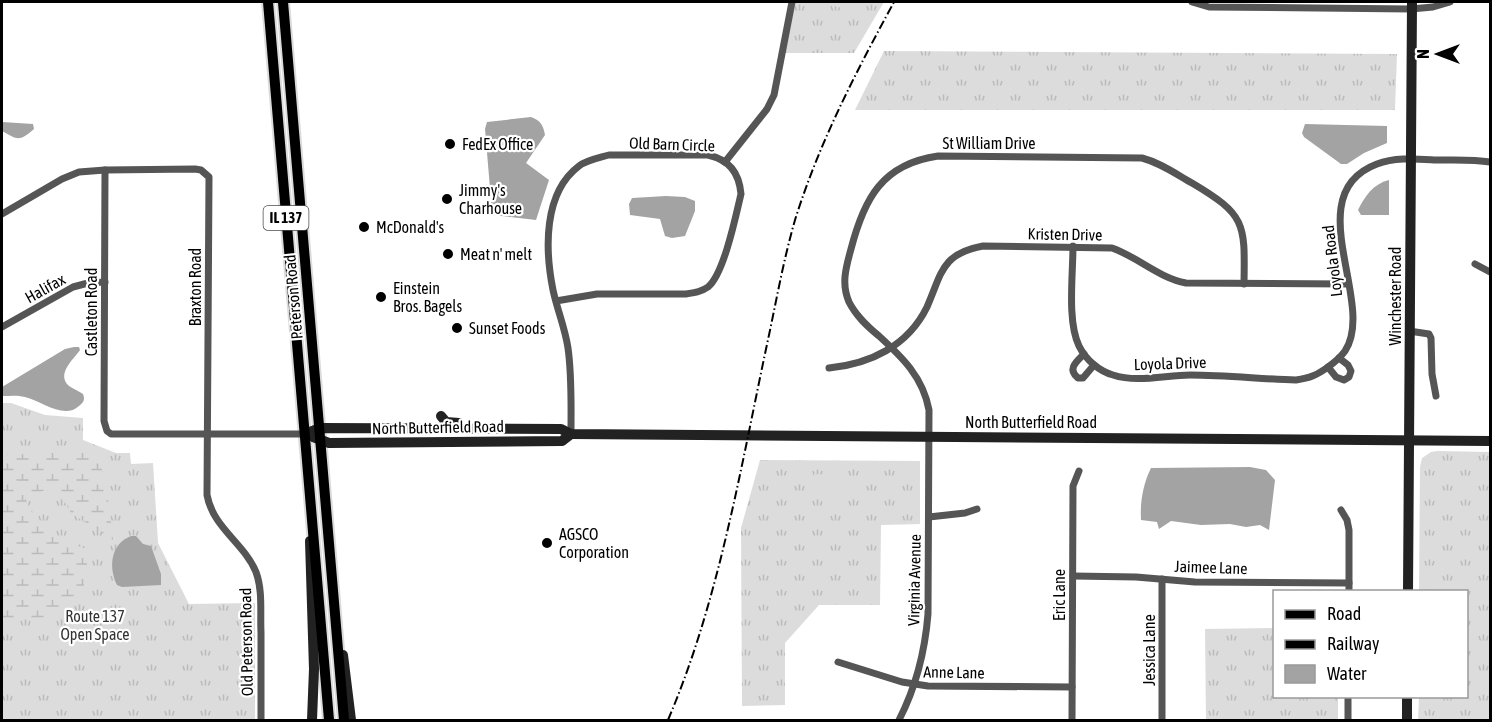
<svg xmlns="http://www.w3.org/2000/svg" width="1492" height="722" font-family="'Asap Condensed',sans-serif">
<style>
.grass{fill:url(#grass-tufts)}
.wetland{fill:url(#wetland-marsh)}
.garden{fill:#dcdcdc}
.water{fill:#a3a3a3}
.lines{fill:none;stroke-linecap:round;stroke-linejoin:round}
.primary-casing{stroke:#dbdbdb;stroke-width:14}
.street{stroke:#555;stroke-width:7}
.secondary{stroke:#222;stroke-width:10}
.primary{stroke:#000;stroke-width:10}
.rail{stroke:#000;stroke-width:2;stroke-dasharray:9 3 1.5 3;stroke-linecap:butt}
.poi-dot{fill:#000;stroke:#fff;stroke-width:2}
.labels{text-anchor:middle;stroke-width:4.5;stroke-linejoin:round;paint-order:stroke}
.shield{fill:#fff;stroke:#4c4c4c;stroke-width:1.5}
.shield-label{font-size:15px;font-weight:bold;fill:#000}
.street-label{font-size:16px;fill:#000;stroke:#fff}
.poi-label{font-size:16px;fill:#000;stroke:#fff;text-anchor:start}
.park-label{font-size:16px;fill:#333;stroke:#fff}
</style>
<defs>
<pattern id="grass-tufts" width="24" height="20" patternUnits="userSpaceOnUse" patternTransform="scale(1.5)"><rect width="24" height="20" fill="#dcdcdc"/><path d="M3 7l-1-3M5 7V3M7 7l1-3M15 17l-1-3M17 17v-4M19 17l1-3" fill="none" stroke="#bbb"/></pattern>
<pattern id="wetland-marsh" width="20" height="14" patternUnits="userSpaceOnUse" patternTransform="scale(1.5)"><rect width="20" height="14" fill="#dcdcdc"/><path d="M1 5h8M5 5V1M11 12h8M15 12V8" fill="none" stroke="#bbb"/></pattern>
</defs>
<rect width="100%" height="100%" fill="#fff"/>
<g class="grass">
<path d="M795,2H884L854,53H785Z"/>
<path d="M884,51L1397,54L1395,110H855Z"/>
<path d="M2,403H11L45,415L83,418V440L116,453H130L131,464L153,463L158,543L189,604L255,603V720H2Z"/>
<path d="M1438,451L1490,452V720H1418L1419,697L1466,696V592L1419,591L1420,467L1422,458L1431,452Z"/>
<path d="M760,460L920,461V524L881,525L880,605H819L785,643V705L742,706L741,528Z"/>
<path d="M1274,628V696L1338,697V720H1206L1205,629Z"/>
</g>
<path class="wetland" d="M98,451L109,504L113,540L71,513L63,499L49,490L34,493L24,499L36,517L64,541L86,549C90,588 82,592 57,618L2,619V455Z"/>
<g class="garden">
<path d="M815,2H850L848,9Z"/>
<path d="M814,474L844,475L846,477L844,508C820,507 814,497 814,474Z"/>
</g>
<g class="water">
<path d="M531,117C541,121 543,125 545,135L526,163L549,180L536,220L494,215L492,212L485,129L487,122Z"/>
<path d="M2,122L33,124L34,129C19,142 18,140 2,131Z"/>
<path d="M1305,124L1387,126V143L1364,153L1347,164H1341L1304,137L1302,133Z"/>
<path d="M1389,180V215H1361L1358,210C1365,196 1373,184 1389,180Z"/>
<path d="M666,196L685,197L695,201V211L685,236L672,238L665,236L660,219L630,215L629,204L632,198Z"/>
<path d="M74,347H79L80,350C73,360 56,374 69,386C73,389 79,391 83,394C85,400 84,402 79,406C64,420 42,401 25,397C17,395 10,396 2,396V387L65,349Z"/>
<path d="M1250,467L1266,470L1275,480L1269,530L1260,525L1246,527L1230,524L1201,525L1171,521L1159,529L1157,522L1141,520C1140,502 1143,484 1151,468Z"/>
<path d="M131,536H136L143,544L151,546L161,574V585L122,587L117,585C108,566 111,544 131,536Z"/>
</g>
<g class="lines">
<defs>
<g id="primary">
<path d="M268,2L329,720"/>
<path d="M283,2L344,720"/>
</g>
</defs>
<use href="#primary" class="primary-casing"/>
<g class="street">
<path d="M1192,2L1209,7L1411,9L1433,7L1450,2"/>
<path d="M725,162L767,109L774,95L792,2"/>
<path d="M105,170L104,421L107,431L111,434H305"/>
<path d="M2,214L62,179L79,172L105,170L195,169L201,170L209,177L207,495C213,528 244,543 256,572C263,591 260,613 261,632C261,662 261,691 261,720"/>
<path d="M1073,246C1073,275 1067,321 1079,346C1086,360 1099,371 1113,375C1137,383 1166,375 1190,375C1226,375 1261,379 1296,380C1310,378 1317,375 1328,367C1335,362 1340,358 1345,351C1377,303 1297,194 1377,164C1395,157 1417,159 1436,160C1454,160 1473,159 1490,162"/>
<path d="M1475,264L1490,272"/>
<path d="M556,301L597,294H686C694,293 701,292 708,287C724,274 736,215 741,194C739,172 729,160 708,155H609C599,158 587,160 579,166C543,193 545,250 553,290C557,309 565,328 568,348C572,376 571,406 571,434"/>
<path d="M2,327L73,287L88,283L105,282"/>
<path d="M1409,331L1429,334L1431,338L1432,374L1436,396"/>
<path d="M1084,354C1076,362 1067,369 1078,378H1083L1094,365"/>
<path d="M1328,367L1336,377L1344,380L1349,377L1351,371L1348,365L1339,358"/>
<path d="M829,368C870,364 908,346 927,307C942,273 941,254 983,246L1112,248C1138,257 1159,278 1186,283L1348,284"/>
<path d="M1341,510L1347,520L1349,530V592"/>
<path d="M929,517L965,513L977,509"/>
<path d="M1073,576L1136,577L1195,582L1349,583"/>
<path d="M838,662L902,682L928,686L1072,687"/>
<path d="M899,720C916,687 925,651 928,614L929,410C923,377 902,357 879,336C867,326 856,316 849,302C841,284 846,267 851,249C864,199 882,164 938,156L1142,158C1161,163 1176,174 1192,183C1246,215 1245,223 1244,284"/>
<path d="M1072,720L1073,486L1079,471"/>
<path d="M1162,720V579"/>
<path d="M1348,720V696"/>
</g>
<g class="secondary">
<path d="M441,416L446,422L459,423"/>
<path d="M305,434L320,428L561,429L571,434L1490,441"/>
<path d="M313,437L329,443L562,441L571,434"/>
<path d="M310,541L314,669L312,720"/>
<path d="M1408,592L1412,2"/>
<path d="M343,655L351,720"/>
<path d="M1407,720V696"/>
</g>
<use href="#primary" class="primary"/>
<path class="rail" d="M668,720C720,598 741,465 769,335C777,297 784,258 795,220C819,143 856,72 894,2"/>
</g>
<g class="poi-dot">
<circle cx="450" cy="144" r="6"/>
<circle cx="447" cy="199" r="6"/>
<circle cx="364" cy="227" r="6"/>
<circle cx="448" cy="254" r="6"/>
<circle cx="381" cy="297" r="6"/>
<circle cx="457" cy="328" r="6"/>
<circle cx="547" cy="543" r="6"/>
</g>
<g class="labels">
<rect class="shield" x="263.5" y="206" width="45" height="24" rx="4.5"/>
<g class="shield-label">
<text x="286" y="223">IL 137</text>
</g>
<g class="street-label">
<text x="989" y="149">St William Drive</text>
<text transform="translate(672 144) rotate(2)" y="6">Old Barn Circle</text>
<text transform="translate(1065 234) rotate(1)" y="6">Kristen Drive</text>
<text transform="translate(1332 261) rotate(-97)" y="6">Loyola Road</text>
<text transform="translate(195 287) rotate(-90)" y="6">Braxton Road</text>
<text transform="translate(45 288) rotate(-29)" y="6">Halifax</text>
<text transform="translate(1395 296) rotate(-90)" y="6">Winchester Road</text>
<text transform="translate(293 297) rotate(-95)" y="6">Peterson Road</text>
<text transform="translate(91 312) rotate(-90)" y="6">Castleton Road</text>
<text transform="translate(1170 363) rotate(-2)" y="6">Loyola Drive</text>
<text x="1031" y="428">North Butterfield Road</text>
<text transform="translate(438 427) rotate(-1)" y="6">North Butterfield Road</text>
<text transform="translate(1211 567) rotate(2)" y="6">Jaimee Lane</text>
<text transform="translate(914 580) rotate(-89)" y="6">Virginia Avenue</text>
<text transform="translate(1059 595) rotate(-90)" y="6">Eric Lane</text>
<text transform="translate(246 642) rotate(-91)" y="6">Old Peterson Road</text>
<text transform="translate(1149 650) rotate(-90)" y="6">Jessica Lane</text>
<text transform="translate(954 672) rotate(1)" y="6">Anne Lane</text>
</g>
<g class="poi-label">
<text x="462" y="150">FedEx Office</text>
<text x="459" y="196">Jimmy's<tspan x="459" dy="18">Charhouse</tspan></text>
<text x="376" y="233">McDonald's</text>
<text x="460" y="260">Meat n' melt</text>
<text x="393" y="294">Einstein<tspan x="393" dy="18">Bros. Bagels</tspan></text>
<text x="469" y="334">Sunset Foods</text>
<text x="559" y="540">AGSCO<tspan x="559" dy="18">Corporation</tspan></text>
</g>
<g class="park-label">
<text x="95" y="622">Route 137<tspan x="95" dy="18">Open Space</tspan></text>
</g>
</g>
<rect width="1492" height="722" fill="none" stroke="#000000" stroke-width="6"/>
<rect x="1273" y="590" width="195" height="108" fill="#ffffff" stroke="#999999" stroke-width="1.5"/>
<rect x="1285" y="610" width="30" height="9" fill="#000000" stroke="#999999" stroke-width="1.5"/>
<text x="1327" y="620" font-size="18" fill="#000000">Road</text>
<rect x="1285" y="640" width="30" height="9" fill="#000000" stroke="#999999" stroke-width="1.5"/>
<text x="1327" y="650" font-size="18" fill="#000000">Railway</text>
<rect x="1285" y="665" width="30" height="18" fill="#a3a3a3" stroke="#999999" stroke-width="1.5"/>
<text x="1327" y="680" font-size="18" fill="#000000">Water</text>
<g transform="translate(1438 54) rotate(270)" stroke="#ffffff" stroke-width="4.5" paint-order="stroke">
<path d="M0-4.5L10 22L0 15L-10 22Z" fill="#000000"/>
<text y="-9" font-size="16" font-weight="bold" text-anchor="middle" fill="#000000">N</text>
</g>
</svg>
